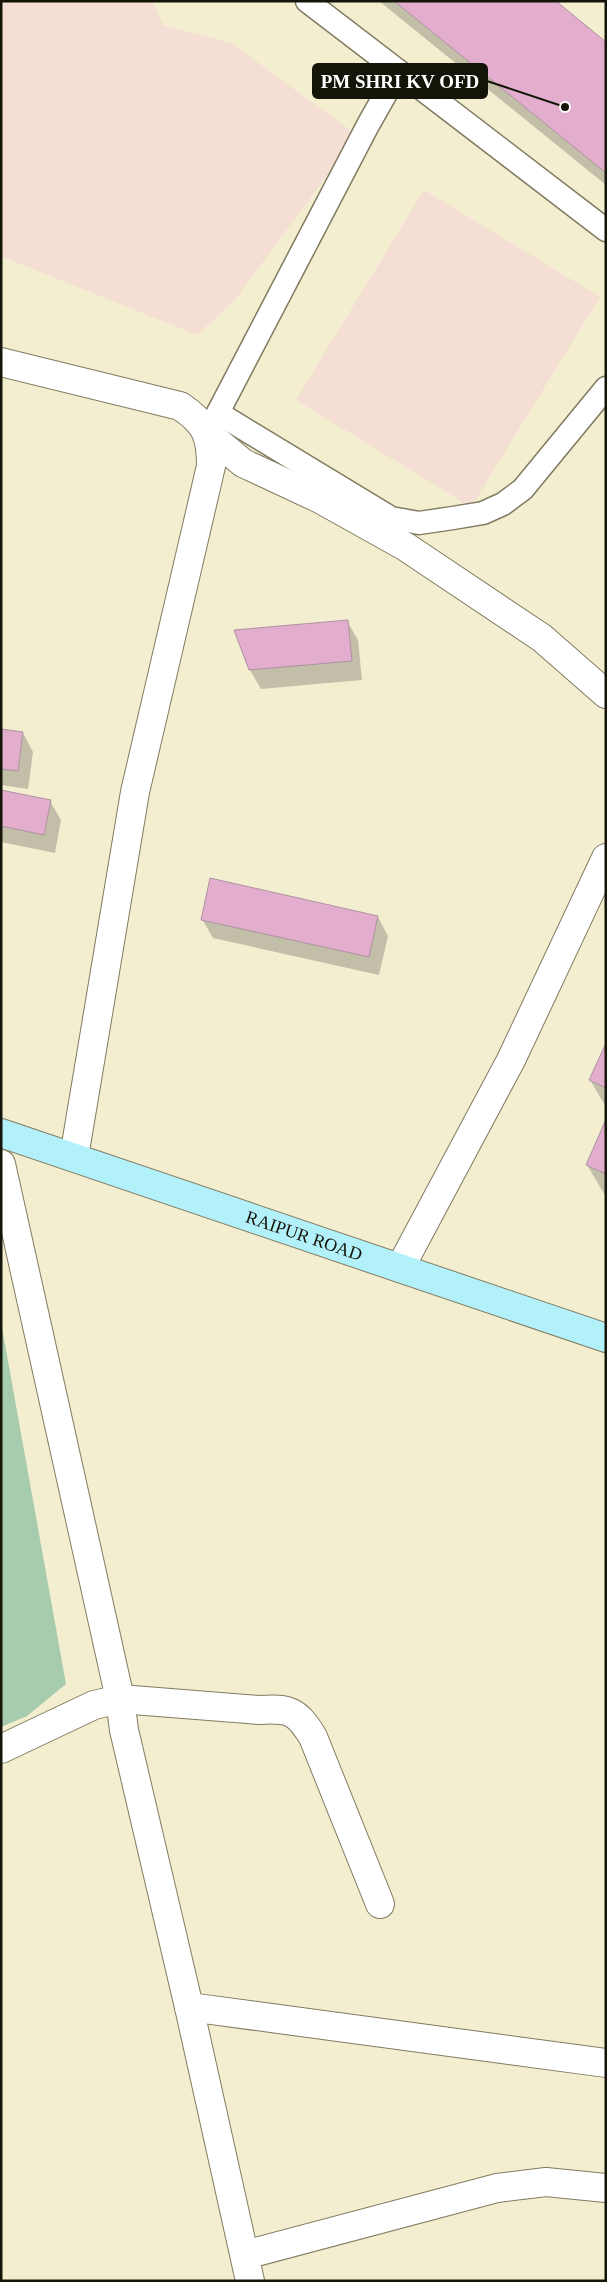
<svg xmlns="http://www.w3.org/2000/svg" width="607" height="2282" font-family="Georgia,serif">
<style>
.education{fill:#f5ded3}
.green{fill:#a7cbad}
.shadow{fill:#0003}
.building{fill:#e3adcd;stroke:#ae92a2}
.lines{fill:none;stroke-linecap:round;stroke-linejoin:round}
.lane-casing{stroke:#807b60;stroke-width:25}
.street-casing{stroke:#807b60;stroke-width:30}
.secondary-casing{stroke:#807b60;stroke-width:30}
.lane{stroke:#fff;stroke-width:22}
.street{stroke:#fff;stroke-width:28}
.secondary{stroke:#b2f0fa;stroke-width:28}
.labels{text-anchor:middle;stroke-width:4;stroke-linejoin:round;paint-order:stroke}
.street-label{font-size:18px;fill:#151409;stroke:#fff}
.leader{fill:none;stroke:#151409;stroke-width:2}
.callout-dot{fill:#151409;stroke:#fff;stroke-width:2}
.callout{fill:#151409;stroke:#151409;stroke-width:2}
.callout-label{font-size:19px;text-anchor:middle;font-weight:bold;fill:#fff}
</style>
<rect width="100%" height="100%" fill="#f4eed1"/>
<g class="education">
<path d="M1,1H152L163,25L231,43L357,135L234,301L197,335L1,256Z"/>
<path d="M424,190L600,297L471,507L296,400Z"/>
</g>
<path class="green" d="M1,1322L66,1684L27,1716L1,1727Z"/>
<g class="shadow">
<path d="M379,1H554L606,43V185Z"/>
<path d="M347,621L358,640L362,680L261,689L250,670Z"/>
<path d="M1,730L23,733L33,752L28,789L1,785Z"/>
<path d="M1,792L50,801L61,820L55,853L1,842Z"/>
<path d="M378,917L388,936L379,975L213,938L202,919Z"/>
<path d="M606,1046V1107L590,1080Z"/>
<path d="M606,1122V1197L587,1165Z"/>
</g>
<g class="building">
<path d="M394,1H556L606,42V173Z"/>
<path d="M348,620L352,661L249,670L234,630Z"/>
<path d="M1,729L23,732L18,771L1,769Z"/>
<path d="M1,790L51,800L44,835L1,826Z"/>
<path d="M210,878L378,916L369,957L201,920Z"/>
<path d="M606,1043V1088L589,1080Z"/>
<path d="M606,1119V1174L586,1165Z"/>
</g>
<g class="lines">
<defs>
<g id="lane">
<path d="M307,1L606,230"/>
<path d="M218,413L391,518L419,523L453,518L483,513L503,504L523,489L606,388"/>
<path d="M211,426L368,125L398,72"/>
</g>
<g id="street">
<path d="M1,362L180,406C206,423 211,436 211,466L135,792L74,1157"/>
<path d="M207,433L243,463L320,499L406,547L542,638L606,694"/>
<path d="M1,1164L120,1699L124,1730L189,2007L250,2281"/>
<path d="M400,1268L511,1060L606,858"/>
<path d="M1,1749L94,1705L120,1699L259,1710C290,1708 297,1711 313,1737L380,1904"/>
<path d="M189,2007L606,2063"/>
<path d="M245,2255L497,2188L546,2182L606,2188"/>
</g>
<g id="secondary">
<path id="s1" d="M1,1133L606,1338"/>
</g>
</defs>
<use href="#lane" class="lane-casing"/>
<use href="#street" class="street-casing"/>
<use href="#secondary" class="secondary-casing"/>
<use href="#lane" class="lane"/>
<use href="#street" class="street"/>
<use href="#secondary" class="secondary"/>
</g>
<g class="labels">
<g class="street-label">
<text dy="6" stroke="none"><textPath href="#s1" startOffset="320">RAIPUR ROAD</textPath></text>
</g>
</g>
<path class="leader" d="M565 107L487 81"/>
<circle class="callout-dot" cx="565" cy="107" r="5"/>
<rect class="callout" x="313" y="64" width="174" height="34" rx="5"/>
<g class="callout-label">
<text x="400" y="88">PM SHRI KV OFD</text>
</g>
<rect width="607" height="2282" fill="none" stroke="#151409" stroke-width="5"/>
</svg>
